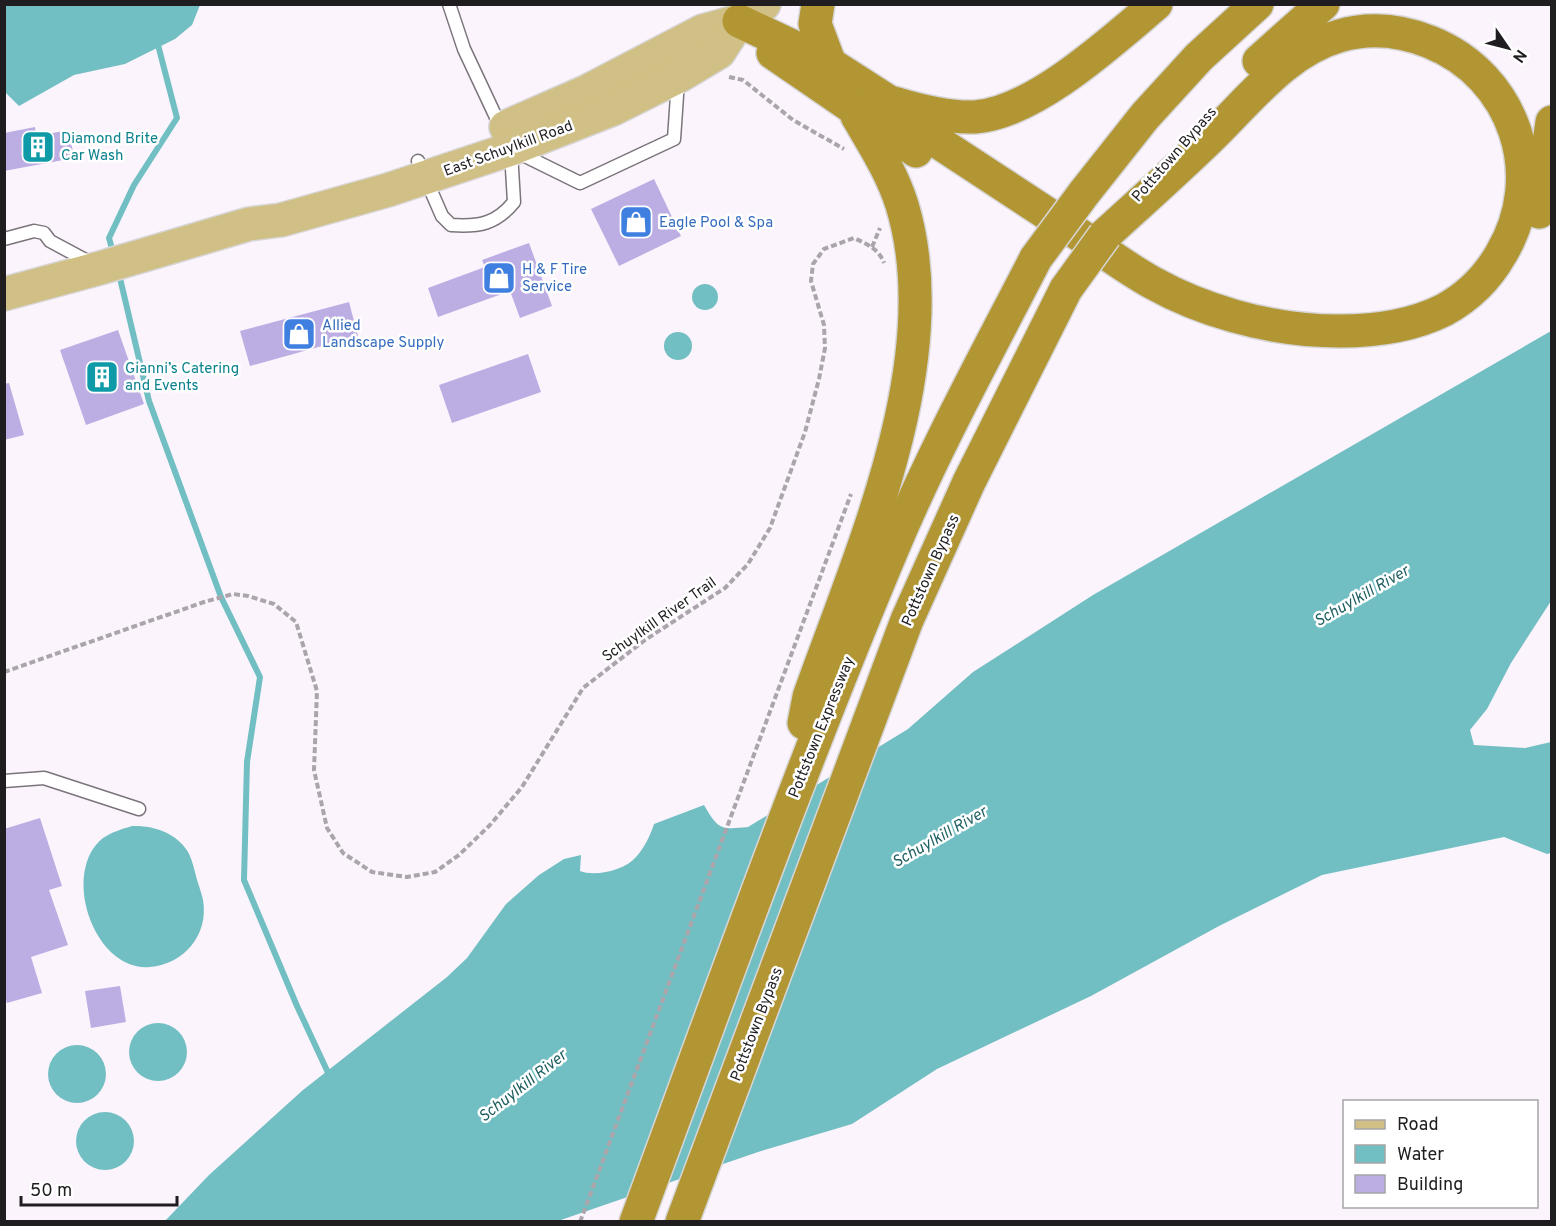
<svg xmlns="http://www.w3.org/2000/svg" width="1556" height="1226" font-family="Overpass,sans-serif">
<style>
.water{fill:#72bfc3}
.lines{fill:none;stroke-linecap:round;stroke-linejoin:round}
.stream{stroke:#72bfc3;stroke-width:6}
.building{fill:#bcaee3}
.service-casing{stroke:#7b747b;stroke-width:15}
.primary-casing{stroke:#d7d6d7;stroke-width:36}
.motorway-casing{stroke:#d7d6d7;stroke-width:36}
.path{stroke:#aaa4ab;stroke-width:4;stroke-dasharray:6 3;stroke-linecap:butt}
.service{stroke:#fff;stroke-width:12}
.primary{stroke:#d1c085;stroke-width:33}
.motorway{stroke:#b29634;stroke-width:33}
.motorway-bridge-casing{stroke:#d7d6d7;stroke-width:36;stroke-linecap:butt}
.motorway-bridge{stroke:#b29634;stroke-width:33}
.labels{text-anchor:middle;stroke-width:5;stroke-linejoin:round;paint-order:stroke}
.culture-label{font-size:15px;fill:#0d838f;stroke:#fff;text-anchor:start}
.street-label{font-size:15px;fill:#201d20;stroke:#fff}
.shop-label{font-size:15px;fill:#366cbe;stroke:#fff;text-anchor:start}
.water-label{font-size:16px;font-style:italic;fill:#1f5f62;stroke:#fff}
</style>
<rect width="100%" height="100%" fill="#fcf4fd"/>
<g class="water">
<path d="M4,5L5,4L200,5L192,25L175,39L125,64L74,75L19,106L5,92Z"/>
<circle cx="705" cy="297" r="13"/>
<path d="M1551,331V601L1511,663L1487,709L1470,730L1474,745L1525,748L1551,742V853L1547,854L1504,837L1322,875L1219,926L1091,996L937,1069L852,1124L758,1152L558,1221L164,1222L209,1175L303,1090L447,977L467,958L506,904L539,875L564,859L581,855L580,871C596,877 625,870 636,857C645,847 650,836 654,824L704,805C718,829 720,830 748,827L908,729L973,672L1093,595Z"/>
<circle cx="678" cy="346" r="14"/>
<path d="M132,826C153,825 177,833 188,852C193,861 195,873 198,883C200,889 202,895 203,900C209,935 184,964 150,967C94,972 60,872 103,838C112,832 122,829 132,826Z"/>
<circle cx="158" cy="1052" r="29"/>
<circle cx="77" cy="1074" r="29"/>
<circle cx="105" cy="1141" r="29"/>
</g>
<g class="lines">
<g class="stream">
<path d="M114,256L109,238L134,185L177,118L157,41"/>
<path d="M119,274L149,401L221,597L260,677L247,762L244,880L297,1006L330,1077"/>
</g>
</g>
<g class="building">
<path d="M35,127L36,136L69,130L74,158L4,171V133Z"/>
<path d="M654,179L681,236L619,266L591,209Z"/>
<path d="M529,243L552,306L520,318L510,291L438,317L428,288L485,267L482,260Z"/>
<path d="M349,302L358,336L250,366L240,331Z"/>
<path d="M118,330L144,404L86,425L60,350Z"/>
<path d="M528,354L541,392L452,423L439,385Z"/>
<path d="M9,383L24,435L4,440V384Z"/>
<path d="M40,818L62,886L49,890L68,945L31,957L42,993L7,1003L4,994V829Z"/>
<path d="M120,986L126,1022L91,1028L85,991Z"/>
</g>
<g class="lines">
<defs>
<g id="service">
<path d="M449,4L464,49L502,130"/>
<path d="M517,152L580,183L674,139L678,81"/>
<path d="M418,161L442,216L451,225C479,227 496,224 514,202L511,152"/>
<path d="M4,239L34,231L44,233L50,241L91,263"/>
<path d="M4,781L44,778L139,809"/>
</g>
<g id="primary">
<path d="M506,127L588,91L703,31L739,21L764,4"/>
<path d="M4,294L100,268L249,224L281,220L388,190L511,149L613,109L679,76L719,52L739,21"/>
</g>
<g id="motorway">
<path d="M818,4L815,24L830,64"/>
<path d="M739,21L830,64L886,100L906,121C960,157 1015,192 1069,228C1097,246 1124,267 1153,283C1178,297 1206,308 1234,316C1297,334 1384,340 1444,310C1468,297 1488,277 1501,254C1548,176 1515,76 1430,42C1400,30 1370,27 1339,36C1284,52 1248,102 1209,139C1175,172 1140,203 1105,235"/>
<path d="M773,53L916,151"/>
<path d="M1259,61L1323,4"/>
<path d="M894,103C920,111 947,118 975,117C1034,113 1111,42 1156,4"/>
<path d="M1084,193L1145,116L1199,57L1257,4"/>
<path d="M1539,212L1552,122"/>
<path d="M804,723L809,697C860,553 949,359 902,205C892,173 874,145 857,116"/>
<path d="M636,1222C719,997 799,771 892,550C934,450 986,355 1036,258"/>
<path d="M682,1222L907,620L969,482L1066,289"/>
</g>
</defs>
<use href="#service" class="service-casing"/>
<use href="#primary" class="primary-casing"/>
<use href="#motorway" class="motorway-casing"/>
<g class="path">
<path d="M729,77L743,80L793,120L844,149"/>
<path d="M872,247L880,228"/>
<path d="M4,672L204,602L233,594L248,596L274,604L296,622L317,691L314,770L327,828L343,853L372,872L407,877L435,872L459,855L490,825L522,787L583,688L645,640L725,588L748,564L770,528L805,432L819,379L825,348L824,325L811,281L813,264L824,249L854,238C867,244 879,249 884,263"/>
<path d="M580,1222L851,494"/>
</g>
<use href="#service" class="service"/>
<use href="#primary" class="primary"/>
<use href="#motorway" class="motorway"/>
<defs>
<g id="motorway-bridge">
<path d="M1036,258L1084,193"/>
<path d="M1066,289L1105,235"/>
</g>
</defs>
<use href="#motorway-bridge" class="motorway-bridge-casing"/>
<use href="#motorway-bridge" class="motorway-bridge"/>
</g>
<defs>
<symbol id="building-square" viewBox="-11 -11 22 22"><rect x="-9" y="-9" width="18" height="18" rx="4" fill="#0f9aa8" stroke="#fff"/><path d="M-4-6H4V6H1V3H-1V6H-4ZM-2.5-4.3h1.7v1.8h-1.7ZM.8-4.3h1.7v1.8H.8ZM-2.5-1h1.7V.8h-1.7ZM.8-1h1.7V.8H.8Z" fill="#fff"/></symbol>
<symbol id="shop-square" viewBox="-11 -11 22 22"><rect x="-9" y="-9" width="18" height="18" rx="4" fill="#3f7fe0" stroke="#fff"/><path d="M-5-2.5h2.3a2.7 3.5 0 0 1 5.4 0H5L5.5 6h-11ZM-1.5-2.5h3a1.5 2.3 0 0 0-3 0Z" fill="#fff"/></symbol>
</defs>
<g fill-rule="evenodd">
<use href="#building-square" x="19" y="128" width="38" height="38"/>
<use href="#shop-square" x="617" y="203" width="38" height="38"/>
<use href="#shop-square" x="480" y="259" width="38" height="38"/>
<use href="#shop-square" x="280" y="315" width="38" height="38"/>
<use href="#building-square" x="83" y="358" width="38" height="38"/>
</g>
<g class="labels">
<g class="culture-label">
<text x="61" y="143">Diamond Brite<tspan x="61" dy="17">Car Wash</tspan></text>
<text x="125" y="373">Gianni’s Catering<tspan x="125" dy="17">and Events</tspan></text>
</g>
<g class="street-label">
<text transform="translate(508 148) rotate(-20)" y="5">East Schuylkill Road</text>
<text transform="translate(1174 154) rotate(-49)" y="5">Pottstown Bypass</text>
<text transform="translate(930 570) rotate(-66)" y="5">Pottstown Bypass</text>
<text transform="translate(659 619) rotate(-35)" y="5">Schuylkill River Trail</text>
<text transform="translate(821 727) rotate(-68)" y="5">Pottstown Expressway</text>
<text transform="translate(756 1024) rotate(-69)" y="5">Pottstown Bypass</text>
</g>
<g class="shop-label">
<text x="659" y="227">Eagle Pool &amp; Spa</text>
<text x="522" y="274">H &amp; F Tire<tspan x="522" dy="17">Service</tspan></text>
<text x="322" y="330">Allied<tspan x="322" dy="17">Landscape Supply</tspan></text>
</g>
<g class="water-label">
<text transform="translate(1361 595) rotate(-30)" y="6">Schuylkill River</text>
<text transform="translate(939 836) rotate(-30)" y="6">Schuylkill River</text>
<text transform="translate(522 1085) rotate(-38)" y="6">Schuylkill River</text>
</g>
</g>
<rect width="1556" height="1226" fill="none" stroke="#201d20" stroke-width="12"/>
<rect x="1343" y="1100" width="195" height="108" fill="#ffffff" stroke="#a6a5a6" stroke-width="1.5"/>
<rect x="1355" y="1120" width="30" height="9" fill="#d1c085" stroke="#a6a5a6" stroke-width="1.5"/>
<text x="1397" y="1130" font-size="18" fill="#201d20">Road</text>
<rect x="1355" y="1145" width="30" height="18" fill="#72bfc3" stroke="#a6a5a6" stroke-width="1.5"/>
<text x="1397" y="1160" font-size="18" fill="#201d20">Water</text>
<rect x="1355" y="1175" width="30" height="18" fill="#bcaee3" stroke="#a6a5a6" stroke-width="1.5"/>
<text x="1397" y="1190" font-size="18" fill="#201d20">Building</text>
<g transform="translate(1508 48) rotate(125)" stroke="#ffffff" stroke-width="4.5" paint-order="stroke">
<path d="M0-4.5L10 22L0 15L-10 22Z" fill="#201d20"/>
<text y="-9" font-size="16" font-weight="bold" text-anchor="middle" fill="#201d20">N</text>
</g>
<path d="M21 1196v9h156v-9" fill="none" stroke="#201d20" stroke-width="3"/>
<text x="30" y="1196" font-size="18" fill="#201d20" stroke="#ffffff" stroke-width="4.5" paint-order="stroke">50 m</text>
</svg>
